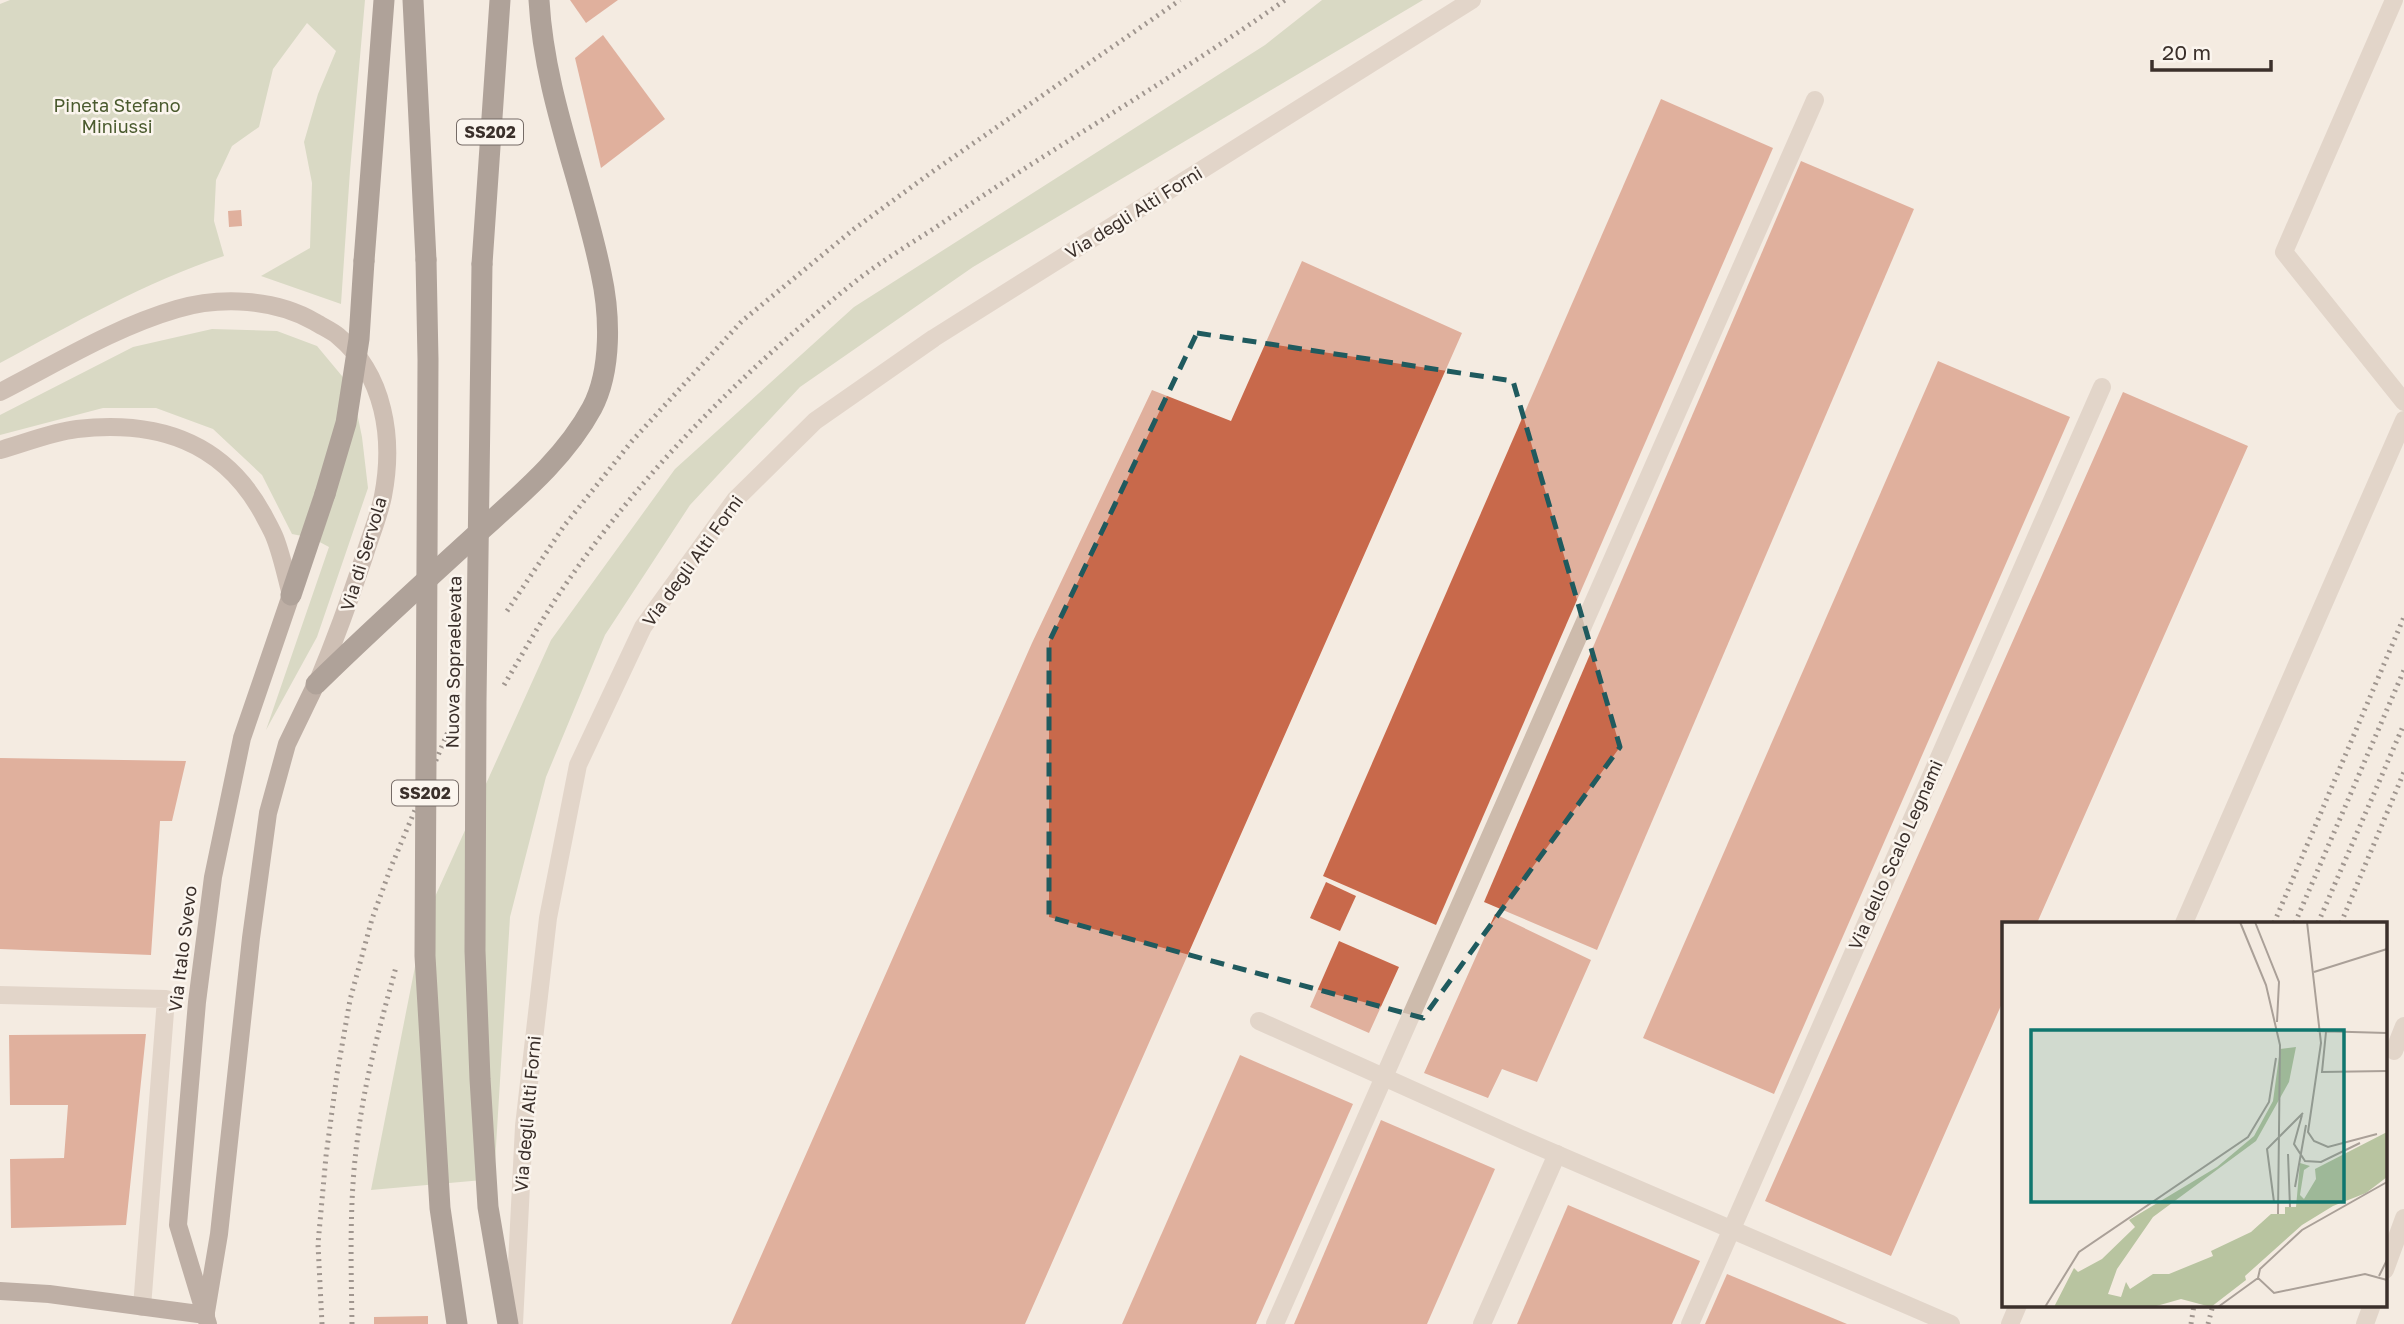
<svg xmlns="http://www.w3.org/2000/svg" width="2404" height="1324" font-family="'Golos Text',sans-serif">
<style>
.green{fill:#b8c4a0}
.building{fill:#c8694b}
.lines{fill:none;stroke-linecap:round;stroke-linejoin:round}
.lane{stroke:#cdbbac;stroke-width:18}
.street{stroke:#cdbbac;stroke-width:18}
.secondary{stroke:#a18a7d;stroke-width:18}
.primary{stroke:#7d675c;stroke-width:18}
.highway{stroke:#5c4a42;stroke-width:21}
.rail{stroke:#3b302b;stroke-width:5;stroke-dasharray:2 5;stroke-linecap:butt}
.highway-bridge{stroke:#5c4a42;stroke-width:21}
.marked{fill:none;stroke:#1f5a5e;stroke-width:5;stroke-dasharray:14 9;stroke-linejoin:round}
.labels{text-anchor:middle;stroke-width:5;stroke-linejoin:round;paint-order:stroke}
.shield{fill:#fbf5ee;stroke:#756b66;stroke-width:2}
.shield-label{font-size:16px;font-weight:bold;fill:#3b302b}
.park-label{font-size:18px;fill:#4a5a2e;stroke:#fbf5ee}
.street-label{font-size:18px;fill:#3b302b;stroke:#fbf5ee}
.inset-road{fill:none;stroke:#aaa098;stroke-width:2}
.view{fill:#0f766e;fill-opacity:0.15;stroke:#0f766e;stroke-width:3.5}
.inset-edge{fill:none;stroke:#3b302b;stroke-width:3.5}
</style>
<rect width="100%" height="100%" fill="#f4ebe1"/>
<g class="green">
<path d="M10,0H365L350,171L341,304L261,276L310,248L312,183L304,142L318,94L336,51L307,23L273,69L259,127L232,146L216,180L214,221L224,256C145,282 73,324 0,363V4Z"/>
<path d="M1322,0H1423L973,267L800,387L690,505L605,635L546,777L510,917L494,1179L371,1190L424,921L551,640L675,469L854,307L1265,45Z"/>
<path d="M212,329L277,331L317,346L352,388L362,437L368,488L317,637L266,730L329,547L312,538L292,534L262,475L213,429L156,408H103L0,435V415L133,347Z"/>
</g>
<g class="building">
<path d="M570,0H618L586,23Z"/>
<path d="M603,35L665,119L601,168L575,58Z"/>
<path d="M1661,99L1773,148L1436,925L1323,876Z"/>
<path d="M1801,161L1914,209L1597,950L1484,902Z"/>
<path d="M241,210L242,226L229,227L228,211Z"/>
<path d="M1302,261L1462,333L1025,1324H731L1032,643L1152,390L1231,421Z"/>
<path d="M1938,361L2070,417L1774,1094L1643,1038Z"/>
<path d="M2123,392L2248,446L2037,923H2003V1001L1891,1256L1765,1201Z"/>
<path d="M0,758L186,761L172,821H160L151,955L0,949Z"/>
<path d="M1326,882L1356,896L1340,931L1310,918Z"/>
<path d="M1495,914L1591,960L1537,1082L1502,1069L1488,1098L1424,1073Z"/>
<path d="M1339,941L1399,967L1369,1033L1310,1007Z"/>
<path d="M146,1034L126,1225L11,1228L10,1159L64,1158L68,1105H10L9,1035Z"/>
<path d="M1240,1055L1353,1104L1256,1324H1122Z"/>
<path d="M1381,1120L1495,1169L1427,1324H1294Z"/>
<path d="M1568,1205L1700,1261L1672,1324H1517Z"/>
<path d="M1727,1274L1847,1324H1705Z"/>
<path d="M428,1316V1324H374V1317Z"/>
</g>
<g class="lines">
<g class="lane">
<path d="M2394,0L2284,252L2404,402"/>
<path d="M2184,923L2404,420"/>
<path d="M1259,1021L1526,1141L1951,1324"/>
<path d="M2394,1051L2404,1026"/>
<path d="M2385,1270L2404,1218"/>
<path d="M1275,1324L1815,100"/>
<path d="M1482,1324L1557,1154"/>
<path d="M1690,1324L2102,387"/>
<path d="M2010,1324L2018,1305"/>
<path d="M2365,1324L2372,1305"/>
</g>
<g class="street">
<path d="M0,995L166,999L142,1307"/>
<path d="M514,1324L524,1126L548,918L578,765L643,627L735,500L815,421L934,338L1472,0"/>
</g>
<g class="secondary">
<path d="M0,392C57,363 115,327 177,309C221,296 276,299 315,322C323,327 332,331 338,336C385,375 394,439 383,496C379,516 370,537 364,557C350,599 335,640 318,681"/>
<path d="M0,450C25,443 52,432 77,429C157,420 223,441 263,514C267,522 272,530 275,538C282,556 286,576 291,595"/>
</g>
<g class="primary">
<path d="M0,1291L49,1294L206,1315"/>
<path d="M206,1312L219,1234L251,938L268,813L287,744L316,684"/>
<path d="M208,1324L178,1225L197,1002L213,877L242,738L291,595"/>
</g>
<g class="highway">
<path d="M413,0L426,260"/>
<path d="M364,261L384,0"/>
<path d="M482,264L500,0"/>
<path d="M291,595L325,494"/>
<path d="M316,684C369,632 424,582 479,532C520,495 565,458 592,408C612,370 610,314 601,273C582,181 544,94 539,0"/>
</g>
<g class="rail">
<path d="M507,611L564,526L632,441L742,321L854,229L932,172L1180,0"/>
<path d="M504,685C522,655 539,624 559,594C639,475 743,370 856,281C888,256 924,236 957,213C1065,140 1179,75 1285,0"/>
<path d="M2274,923L2404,617"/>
<path d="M2295,923L2404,670"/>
<path d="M2318,923L2404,724"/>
<path d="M2341,923L2404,772"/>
<path d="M322,1324L318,1244L326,1156L337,1074L350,1000L372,919L391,867L450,727"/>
<path d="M352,1324C351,1261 349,1197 358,1135C365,1078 381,1022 396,967"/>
<path d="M2191,1324L2194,1305"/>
<path d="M2208,1324L2213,1305"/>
</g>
<g class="highway-bridge">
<path d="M426,260L428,360L425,956L440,1208L457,1324"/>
<path d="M482,264L476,702L475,951L480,1079L488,1207L508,1324"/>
<path d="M325,494L346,423L359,339L364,261"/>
</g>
</g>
<path d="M0 0H2404V1324H0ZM1197,333L1513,381L1620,747L1423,1018L1049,917V642Z" fill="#f4ebe1" fill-opacity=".55" fill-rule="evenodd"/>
<path class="marked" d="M1197,333L1513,381L1620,747L1423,1018L1049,917V642Z"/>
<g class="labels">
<g class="shield">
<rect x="457" y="119.5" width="66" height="25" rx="5"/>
<rect x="392" y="780.5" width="66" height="25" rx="5"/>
</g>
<g class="shield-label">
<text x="490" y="138">SS202</text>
<text x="425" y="799">SS202</text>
</g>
<g class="park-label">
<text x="117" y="112">Pineta Stefano<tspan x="117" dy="21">Miniussi</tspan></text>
</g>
<g class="street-label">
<text transform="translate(1134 213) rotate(-32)" y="6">Via degli Alti Forni</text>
<text transform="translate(364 554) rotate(-73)" y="6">Via di Servola</text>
<text transform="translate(693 561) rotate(-54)" y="6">Via degli Alti Forni</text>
<text transform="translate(454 662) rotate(-89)" y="6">Nuova Sopraelevata</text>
<text transform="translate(1896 855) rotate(-66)" y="6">Via dello Scalo Legnami</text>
<text transform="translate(183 949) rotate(-83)" y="6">Via Italo Svevo</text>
<text transform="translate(528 1114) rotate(-85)" y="6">Via degli Alti Forni</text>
</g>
</g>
<g transform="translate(2002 922)">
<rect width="385" height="385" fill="#f4ebe1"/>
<path d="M294,125L287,160L254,219L151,295L115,347L106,372L119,375L124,360L128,367L151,352H167L211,334L209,329L249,310L269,292H283V285H294L298,241L308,244L302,248L298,273L302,277L314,257L313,247L385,210V255L364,271L331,284L300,303L243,354L244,358L209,385L179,377L151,385H52L72,346L76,350L100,337L133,305L127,298L215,245L252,214L271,179L278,127Z" fill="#b8c4a0"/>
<path class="inset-road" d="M238,0L264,63L278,123L276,292M253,0L277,60L275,100M305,0L319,121L306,210L312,219L326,225L375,212M312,50L385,27M315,109L385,111M324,110L320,150L385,149M300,193L292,222L303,239L319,240L358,221M286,232L288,285M385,260L300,308L258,347L256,356L272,371L363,352L385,358M293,265L304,203M272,280L265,227L301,191M377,354L385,338V319M43,385L77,330L246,215L267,180L274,136M216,385L256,356"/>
<path class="view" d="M29,108H342V280H29Z"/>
<rect width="385" height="385" class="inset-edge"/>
</g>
<path d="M2152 60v10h119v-10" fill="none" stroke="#3b302b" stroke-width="3.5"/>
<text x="2162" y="60" font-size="21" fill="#3b302b" stroke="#fbf5ee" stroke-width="5" paint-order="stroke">20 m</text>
</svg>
